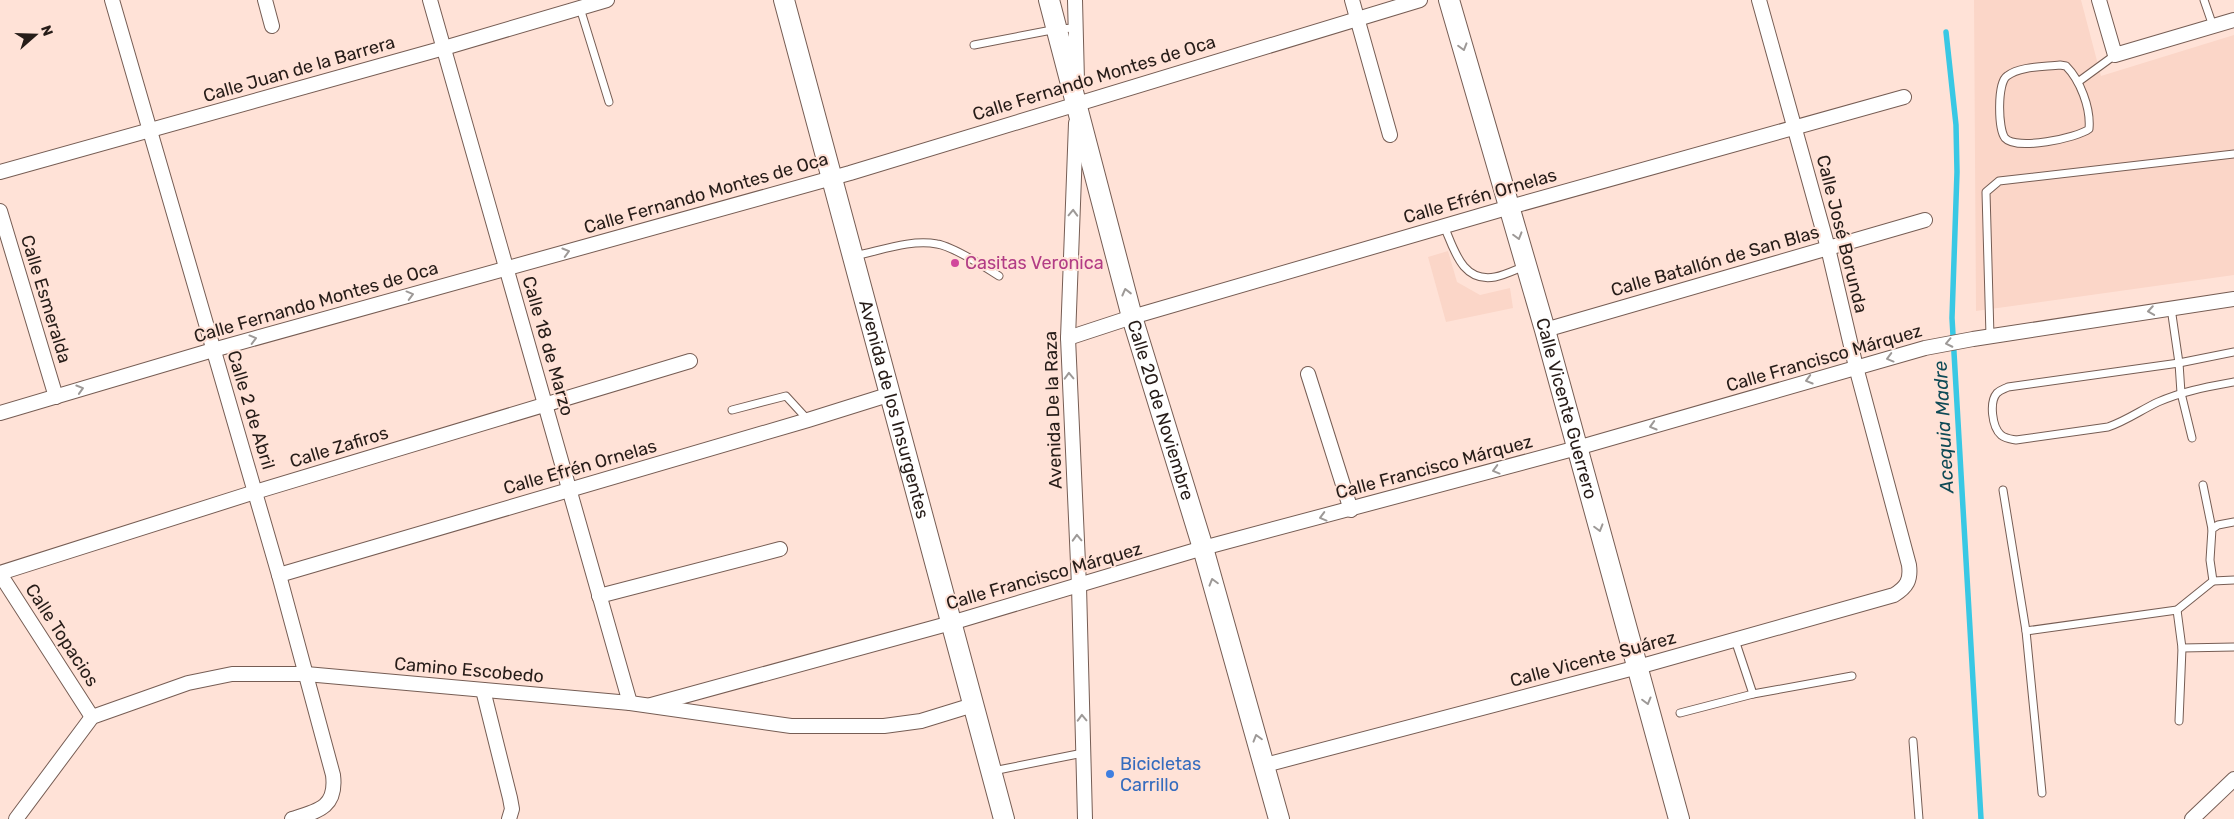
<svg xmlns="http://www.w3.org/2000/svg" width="2234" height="819" font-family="Rubik,sans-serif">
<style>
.built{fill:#fbd6c8}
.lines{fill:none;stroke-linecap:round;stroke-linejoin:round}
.stream{stroke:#39c8e4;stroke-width:5.5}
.service-casing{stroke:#765d54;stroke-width:9}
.minor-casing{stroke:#765d54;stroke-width:16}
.secondary-casing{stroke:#765d54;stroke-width:22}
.service{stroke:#fff;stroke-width:7}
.minor{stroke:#fff;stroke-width:14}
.secondary{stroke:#fff;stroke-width:20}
.oneway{stroke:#9d9997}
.hotel-dot{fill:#d1479c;stroke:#ffe2d7;stroke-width:2}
.shop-dot{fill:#3f7fe0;stroke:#ffe2d7;stroke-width:2}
.labels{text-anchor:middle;stroke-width:4;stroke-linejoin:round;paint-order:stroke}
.street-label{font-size:18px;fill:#261c18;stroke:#ffe2d7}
.hotel-label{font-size:18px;fill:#b23c85;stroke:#ffe2d7;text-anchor:start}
.shop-label{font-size:18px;fill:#366cbe;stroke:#ffe2d7;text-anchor:start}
.water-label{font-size:19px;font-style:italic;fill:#0e4a56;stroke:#ffe2d7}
</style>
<rect width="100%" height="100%" fill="#ffe2d7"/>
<g class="built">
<path d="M1974,0H2081L2101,76L2234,35V275L1976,311Z"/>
<path d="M1448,251L1457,282L1480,295L1510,288L1513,308L1446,322L1428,257Z"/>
</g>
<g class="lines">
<path class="stream" d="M1946,32L1956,125L1957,172L1952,318L1981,819"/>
<defs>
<g id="service">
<path d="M2204,0L2213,26"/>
<path d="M580,8L609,102"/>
<path d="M974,45L1057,29L1075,28"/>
<path d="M2060,65L2066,66C2080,80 2091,108 2089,129C2077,138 2016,151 2005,138C1998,129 1997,83 2007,76C2020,66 2044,67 2060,65Z"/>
<path d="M2078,82L2115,55"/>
<path d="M1444,226C1454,249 1462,283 1495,277C1505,275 1515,270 1525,266"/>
<path d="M854,256C880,251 910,239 937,244C951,246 985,267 999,276"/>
<path d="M2171,308L2179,363L2181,393L2192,438"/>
<path d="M1990,336L1986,192L1999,181L2234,154"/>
<path d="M2234,352L2179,363L2008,387C2004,389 2000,390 1997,393C1989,402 1992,427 2001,435C2006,439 2011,439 2016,440L2108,427C2126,421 2141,410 2158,402C2183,391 2207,387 2234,382"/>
<path d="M732,410L786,396L808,420"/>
<path d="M2203,485L2212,529"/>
<path d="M2003,490L2026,631L2042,793"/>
<path d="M2213,581L2234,580"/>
<path d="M2177,610L2182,648L2179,721"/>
<path d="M2026,631L2177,610L2213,581L2210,560L2212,529L2218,525L2234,522"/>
<path d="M1735,640L1753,694L1852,676"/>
<path d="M2182,648L2234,647"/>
<path d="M1680,713L1753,694"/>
<path d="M1913,741L1919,819"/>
<path d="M993,771L1083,753"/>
</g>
<g id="minor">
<path d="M112,0L279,575L333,775C337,807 319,811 292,819"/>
<path d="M265,0L272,26"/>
<path d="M430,0L630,703"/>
<path d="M1075,0L1077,81"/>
<path d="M1352,0L1390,135"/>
<path d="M2099,0L2115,55L2234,20"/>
<path d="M1076,123L1068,338L1079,586L1085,819"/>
<path d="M0,172L444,48L607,0"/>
<path d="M0,211L56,397"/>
<path d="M1545,330L1925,220"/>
<path d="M1068,338L1132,317L1510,207L1904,97"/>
<path d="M1308,374L1351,510"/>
<path d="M0,413L213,350L850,173L1420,0"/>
<path d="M0,573L255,492L690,361"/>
<path d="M0,574L92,717"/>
<path d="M279,575L808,420L891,394"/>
<path d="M599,596L780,549"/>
<path d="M483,690L510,798L512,809L509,819"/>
<path d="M651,705L951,623L1203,548L1577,448L1925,348L1973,339L2234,299"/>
<path d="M1265,765L1638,667L1894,595C1907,587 1911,580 1909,565L1856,367L1828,248L1759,0"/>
<path d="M16,819L92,717L188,683L232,674H306L630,703L791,726H884L921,721L973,705"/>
<path d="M2192,819L2234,779"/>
</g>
<g id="secondary">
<path id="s1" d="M784,0L1004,819"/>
<path id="s2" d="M1049,0L1132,317L1203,548L1279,819"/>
<path id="s3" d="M1449,0L1545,330L1679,819"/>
</g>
</defs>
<use href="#service" class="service-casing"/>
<use href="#minor" class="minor-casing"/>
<use href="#secondary" class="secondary-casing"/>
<use href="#service" class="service"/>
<use href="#minor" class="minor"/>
<use href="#secondary" class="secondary"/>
</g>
<defs><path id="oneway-chevron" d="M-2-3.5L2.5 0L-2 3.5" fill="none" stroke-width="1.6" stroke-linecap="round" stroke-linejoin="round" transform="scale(1.25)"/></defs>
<g class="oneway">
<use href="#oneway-chevron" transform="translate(1463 47) rotate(74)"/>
<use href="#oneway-chevron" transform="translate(1073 213) rotate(-88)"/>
<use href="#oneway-chevron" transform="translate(1518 236) rotate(74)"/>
<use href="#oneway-chevron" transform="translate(566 252) rotate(-16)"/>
<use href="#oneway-chevron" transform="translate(1126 292) rotate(-104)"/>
<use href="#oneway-chevron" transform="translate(410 295) rotate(-15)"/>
<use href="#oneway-chevron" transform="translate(2151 311) rotate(171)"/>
<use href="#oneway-chevron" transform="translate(253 339) rotate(-15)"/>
<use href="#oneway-chevron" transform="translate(1949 343) rotate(168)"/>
<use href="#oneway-chevron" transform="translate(1890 358) rotate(165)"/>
<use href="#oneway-chevron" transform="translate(1069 376) rotate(-92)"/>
<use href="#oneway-chevron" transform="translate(1809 380) rotate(164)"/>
<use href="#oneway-chevron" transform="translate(80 389) rotate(-17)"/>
<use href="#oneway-chevron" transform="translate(1653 426) rotate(164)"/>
<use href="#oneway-chevron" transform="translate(1496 470) rotate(165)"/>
<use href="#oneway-chevron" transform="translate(1323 517) rotate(165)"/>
<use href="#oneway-chevron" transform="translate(1599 528) rotate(74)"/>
<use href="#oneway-chevron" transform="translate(1077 538) rotate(-92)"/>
<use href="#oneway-chevron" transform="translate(1213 582) rotate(-106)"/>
<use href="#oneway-chevron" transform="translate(1647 701) rotate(75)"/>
<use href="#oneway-chevron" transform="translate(1082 718) rotate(-92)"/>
<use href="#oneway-chevron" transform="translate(1257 738) rotate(-106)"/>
</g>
<circle class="hotel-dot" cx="955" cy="263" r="5"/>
<circle class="shop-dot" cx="1110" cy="774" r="5"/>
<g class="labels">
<g class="street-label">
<text transform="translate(299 69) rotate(-16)" y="6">Calle Juan de la Barrera</text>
<text transform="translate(1094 78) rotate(-17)" y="6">Calle Fernando Montes de Oca</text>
<text transform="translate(706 193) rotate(-16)" y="6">Calle Fernando Montes de Oca</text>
<text transform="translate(1480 196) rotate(-16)" y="6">Calle Efrén Ornelas</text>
<text transform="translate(1842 234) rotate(76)" y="6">Calle José Borunda</text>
<text transform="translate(1715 261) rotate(-16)" y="6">Calle Batallón de San Blas</text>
<text transform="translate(46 299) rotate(73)" y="6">Calle Esmeralda</text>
<text transform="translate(316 302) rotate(-16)" y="6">Calle Fernando Montes de Oca</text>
<text transform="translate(548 346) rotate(74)" y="6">Calle 18 de Marzo</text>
<text transform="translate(1824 358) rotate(-16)" y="6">Calle Francisco Márquez</text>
<text dy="6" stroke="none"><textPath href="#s1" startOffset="424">Avenida de los Insurgentes</textPath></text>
<text dy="6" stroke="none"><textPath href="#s3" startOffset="425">Calle Vicente Guerrero</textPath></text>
<text transform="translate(251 410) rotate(73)" y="6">Calle 2 de Abril</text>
<text transform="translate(1053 410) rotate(-92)" y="6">Avenida De la Raza</text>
<text dy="6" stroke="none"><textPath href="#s2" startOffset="425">Calle 20 de Noviembre</textPath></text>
<text transform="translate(339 447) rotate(-17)" y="6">Calle Zafiros</text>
<text transform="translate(580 467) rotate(-16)" y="6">Calle Efrén Ornelas</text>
<text transform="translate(1434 467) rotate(-15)" y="6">Calle Francisco Márquez</text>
<text transform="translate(1044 576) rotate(-16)" y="6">Calle Francisco Márquez</text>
<text transform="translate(62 635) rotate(57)" y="6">Calle Topacios</text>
<text transform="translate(1593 659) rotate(-15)" y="6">Calle Vicente Suárez</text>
<text transform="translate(469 670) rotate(5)" y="6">Camino Escobedo</text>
</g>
<g class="hotel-label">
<text x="965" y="269">Casitas Veronica</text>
</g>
<g class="shop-label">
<text x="1120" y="770">Bicicletas<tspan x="1120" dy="21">Carrillo</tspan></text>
</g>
<g class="water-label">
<text transform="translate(1943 427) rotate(-93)" y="7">Acequia Madre</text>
</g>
</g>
<g transform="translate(35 35) rotate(70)" stroke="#ffe2d7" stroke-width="4" paint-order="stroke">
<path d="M0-4L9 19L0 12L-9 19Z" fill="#261c18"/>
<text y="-8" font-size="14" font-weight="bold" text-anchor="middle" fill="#261c18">N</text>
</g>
</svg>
